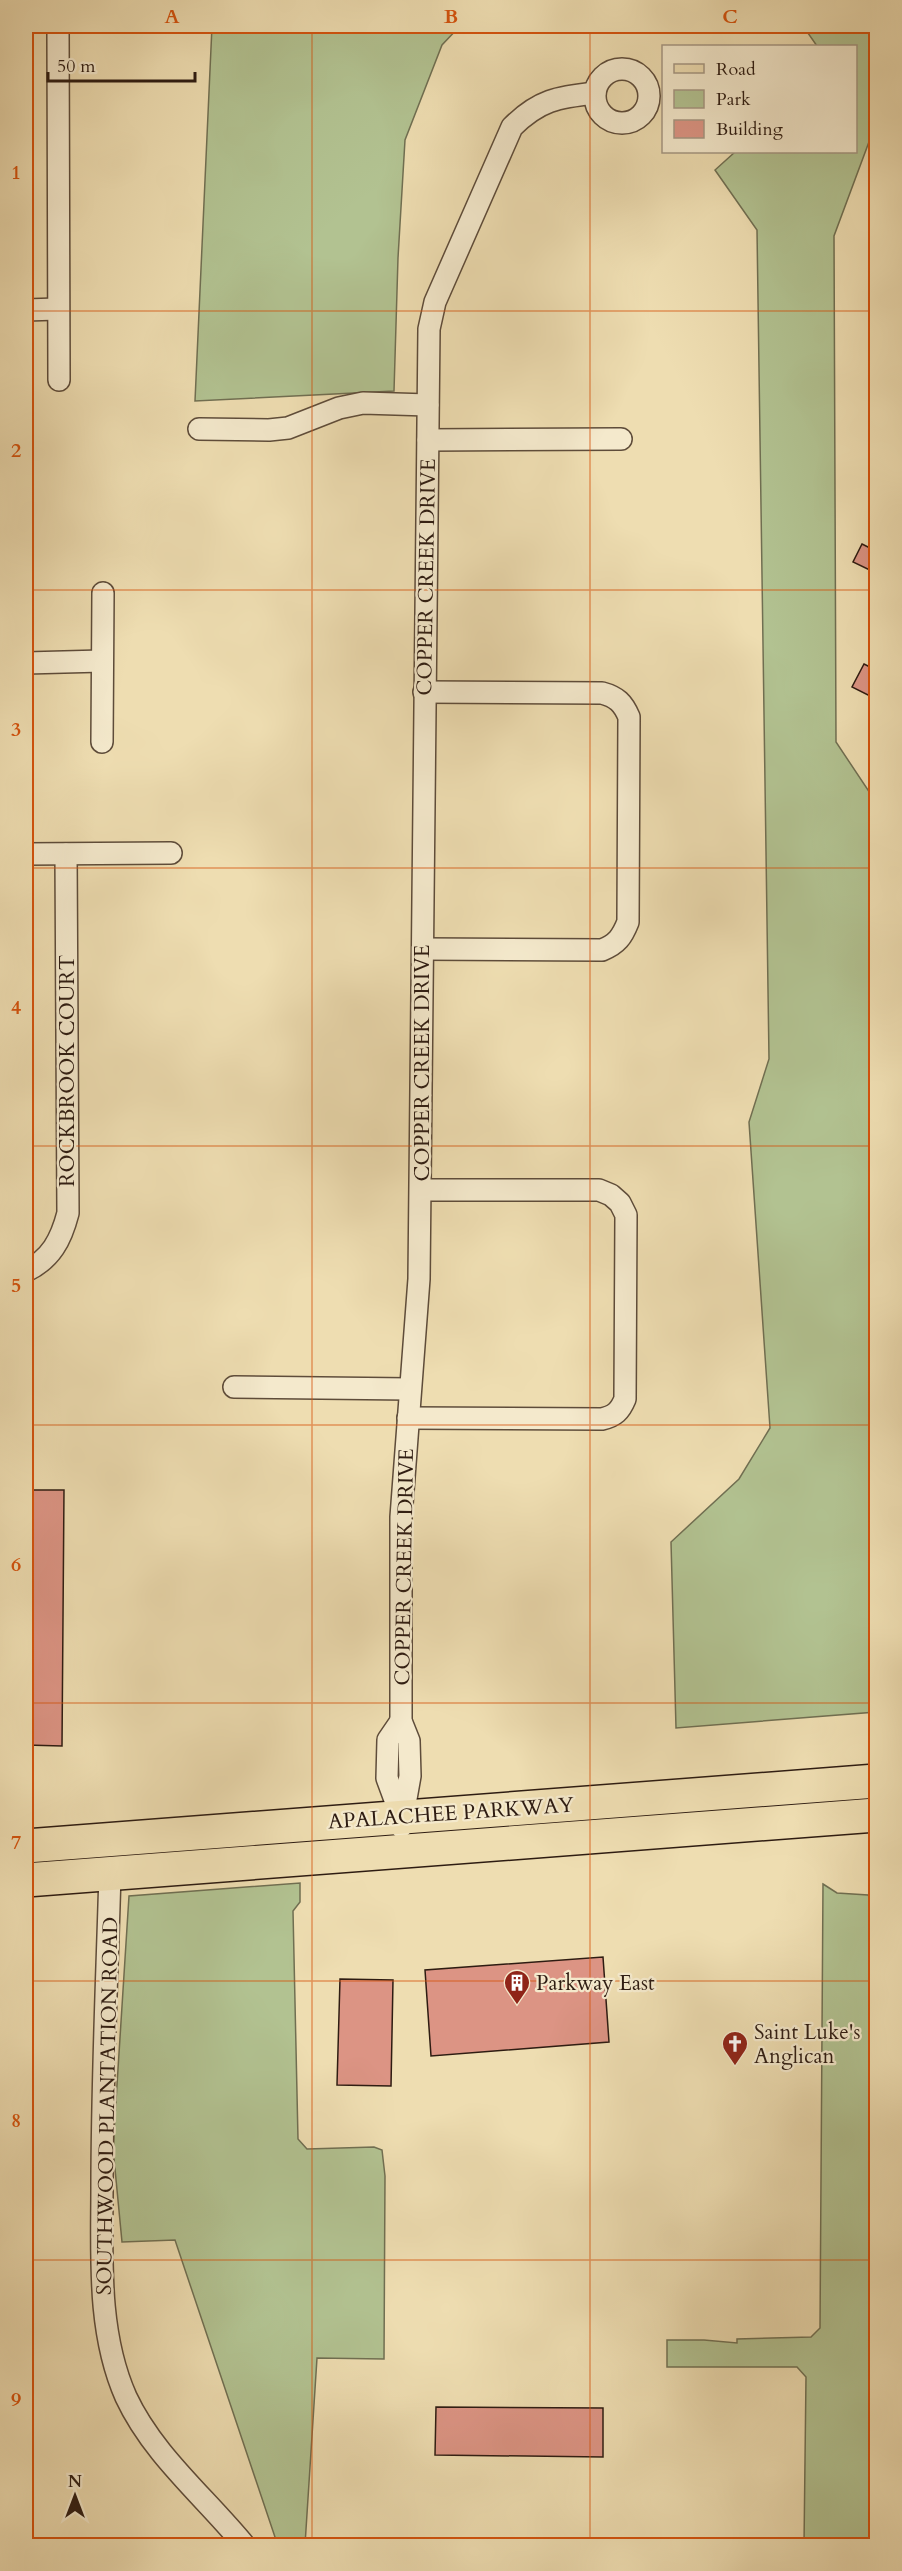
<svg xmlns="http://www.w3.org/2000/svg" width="902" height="2571" font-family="Cardo,serif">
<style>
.green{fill:#b2c291;stroke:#706f52;stroke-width:1.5}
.building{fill:#dc9484;stroke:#2e1c12;stroke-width:1.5}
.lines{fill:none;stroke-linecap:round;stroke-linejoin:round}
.street-casing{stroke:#5e4c3a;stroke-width:24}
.primary-casing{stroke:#2e1c12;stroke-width:36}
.street{stroke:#f4e9cc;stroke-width:21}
.primary{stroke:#eeddb1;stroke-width:33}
.grid{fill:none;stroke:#d5530d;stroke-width:1.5;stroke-opacity:0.55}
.labels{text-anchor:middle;stroke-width:4.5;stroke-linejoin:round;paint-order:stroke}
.street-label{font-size:21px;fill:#2e1c12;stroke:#f4e9cc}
.poi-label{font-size:21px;fill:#2e1c12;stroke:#f4e9cc;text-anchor:start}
.neatline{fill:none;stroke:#d5530d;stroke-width:2}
.grid-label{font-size:20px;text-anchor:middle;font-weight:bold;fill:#d5530d}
</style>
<rect width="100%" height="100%" fill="#eeddb1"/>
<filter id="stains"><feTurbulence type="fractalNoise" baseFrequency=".00333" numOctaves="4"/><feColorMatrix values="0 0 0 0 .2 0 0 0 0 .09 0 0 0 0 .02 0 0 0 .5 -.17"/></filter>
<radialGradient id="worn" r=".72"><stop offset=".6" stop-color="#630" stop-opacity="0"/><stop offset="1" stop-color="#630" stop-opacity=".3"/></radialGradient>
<g class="green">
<path d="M212,26H460L442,45L405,140L398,258L394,391L195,401Z"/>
<path d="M803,26H876V123L834,236L836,742L876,802V1712L676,1728L671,1542L739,1479L770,1428L749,1122L769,1059L757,230L715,170L735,152H856V46H817Z"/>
<path d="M300,1883V1902L293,1911L298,2139L307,2149L374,2147L382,2150L385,2176L384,2359L317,2358L305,2545L278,2546L175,2240L122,2242L113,2148L129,1896Z"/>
<path d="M823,1884L837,1893L868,1895L876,1910L875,1991L876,2006V2545H804L806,2377L797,2367H667V2340H704L737,2343V2339L811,2337L820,2328Z"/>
</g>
<g class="building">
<path d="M862,544L876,551V573L853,562Z"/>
<path d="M864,664L876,670V699L852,687Z"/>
<path d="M26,1490H64L62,1746L26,1745Z"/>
<path d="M603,1957L609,2042L431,2056L425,1970Z"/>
<path d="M340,1979L393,1980L391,2086L337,2085Z"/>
<path d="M436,2407L603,2408V2457L435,2455Z"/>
</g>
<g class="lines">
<defs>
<g id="street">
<path d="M58,26L59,380"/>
<circle cx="622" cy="96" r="27"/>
<path d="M26,310L57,309"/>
<path d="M199,429L269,430L288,428L339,408L363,403L428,405"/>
<path d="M428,440L621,439"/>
<path d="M26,663L102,661"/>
<path d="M102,742L103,593"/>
<path d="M26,854L171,853"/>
<path d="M423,949L602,950C617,944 622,937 628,922L629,717C623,703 617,697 602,693L424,692"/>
<path d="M26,1271C51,1259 61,1240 68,1213L66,854"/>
<path d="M234,1387L410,1389"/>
<path d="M408,1418L602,1419C615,1416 620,1411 625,1399L626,1215L620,1203L611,1195L599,1190H421"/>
<path d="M401,1721L388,1740L387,1778L401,1816"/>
<path d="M401,1827L410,1776L409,1741L401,1721V1517L419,1279L429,329L435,302L512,127C539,100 558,97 595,93"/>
<path d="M110,1873C107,1978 102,2082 102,2187C102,2256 97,2332 126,2397C153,2455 205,2497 245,2546"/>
</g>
<g id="primary">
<path d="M26,1846L876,1781"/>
<path d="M26,1880L876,1815"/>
</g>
</defs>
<use href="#street" class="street-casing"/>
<use href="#primary" class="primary-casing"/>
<use href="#street" class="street"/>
<use href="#primary" class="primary"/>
</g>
<path class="grid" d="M312,26V2546M590,26V2546M26,311H876M26,590H876M26,868H876M26,1146H876M26,1425H876M26,1703H876M26,1981H876M26,2260H876"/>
<defs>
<symbol id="building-pin" viewBox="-11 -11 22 30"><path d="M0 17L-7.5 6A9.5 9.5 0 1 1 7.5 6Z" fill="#8f2418" stroke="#f4e9cc"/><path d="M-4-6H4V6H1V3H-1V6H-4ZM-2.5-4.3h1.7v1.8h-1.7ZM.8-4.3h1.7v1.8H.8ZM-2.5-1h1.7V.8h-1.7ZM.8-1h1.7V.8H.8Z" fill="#fff"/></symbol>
<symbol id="church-pin" viewBox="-11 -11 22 30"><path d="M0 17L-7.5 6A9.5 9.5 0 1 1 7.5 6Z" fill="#8f2418" stroke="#f4e9cc"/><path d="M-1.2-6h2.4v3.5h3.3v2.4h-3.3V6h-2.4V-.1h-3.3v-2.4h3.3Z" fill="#fff"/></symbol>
</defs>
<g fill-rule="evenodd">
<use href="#building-pin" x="502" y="1968" width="30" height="40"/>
<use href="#church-pin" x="720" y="2029" width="30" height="40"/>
</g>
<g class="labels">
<g class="street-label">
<text transform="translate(426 577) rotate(-89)" y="7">COPPER CREEK DRIVE</text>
<text transform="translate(422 1063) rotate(-90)" y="7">COPPER CREEK DRIVE</text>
<text transform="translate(67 1071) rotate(-90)" y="7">ROCKBROOK COURT</text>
<text transform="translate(404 1567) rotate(-89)" y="7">COPPER CREEK DRIVE</text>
<text transform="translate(451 1813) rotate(-4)" y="7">APALACHEE PARKWAY</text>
<text transform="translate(107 2106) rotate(-89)" y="7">SOUTHWOOD PLANTATION ROAD</text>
</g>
<g class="poi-label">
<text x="536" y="1990">Parkway East</text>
<text x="754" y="2039">Saint Luke's<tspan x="754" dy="24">Anglican</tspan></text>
</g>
</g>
<rect width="902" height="2571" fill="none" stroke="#eeddb1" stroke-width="66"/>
<rect x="662" y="45" width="195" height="108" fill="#f4e9cc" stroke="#a59782" stroke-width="1.5"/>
<rect x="674" y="64" width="30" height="9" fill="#eeddb1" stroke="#a59782" stroke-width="1.5"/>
<text x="716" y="75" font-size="18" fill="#2e1c12">Road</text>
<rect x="674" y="90" width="30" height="18" fill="#b2c291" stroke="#a59782" stroke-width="1.5"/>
<text x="716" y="105" font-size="18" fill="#2e1c12">Park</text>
<rect x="674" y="120" width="30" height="18" fill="#dc9484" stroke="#a59782" stroke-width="1.5"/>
<text x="716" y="135" font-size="18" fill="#2e1c12">Building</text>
<g transform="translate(75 2496)" stroke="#f4e9cc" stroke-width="4.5" paint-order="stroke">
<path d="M0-4.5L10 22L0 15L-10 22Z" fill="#2e1c12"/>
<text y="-9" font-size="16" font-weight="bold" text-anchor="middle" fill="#2e1c12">N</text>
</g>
<path d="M48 72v9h147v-9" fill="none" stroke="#2e1c12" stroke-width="3"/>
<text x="57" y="72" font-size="18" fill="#2e1c12" stroke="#f4e9cc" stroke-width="4.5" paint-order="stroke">50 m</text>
<rect x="33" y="33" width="836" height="2505" class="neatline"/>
<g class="grid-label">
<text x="172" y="23">A</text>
<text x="451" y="23">B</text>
<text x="730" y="23">C</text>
<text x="16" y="179">1</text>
<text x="16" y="457">2</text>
<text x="16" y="736">3</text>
<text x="16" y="1014">4</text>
<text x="16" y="1292">5</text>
<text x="16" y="1571">6</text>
<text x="16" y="1849">7</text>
<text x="16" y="2127">8</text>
<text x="16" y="2406">9</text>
</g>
<rect width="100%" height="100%" filter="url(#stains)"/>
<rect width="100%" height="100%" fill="url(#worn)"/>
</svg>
